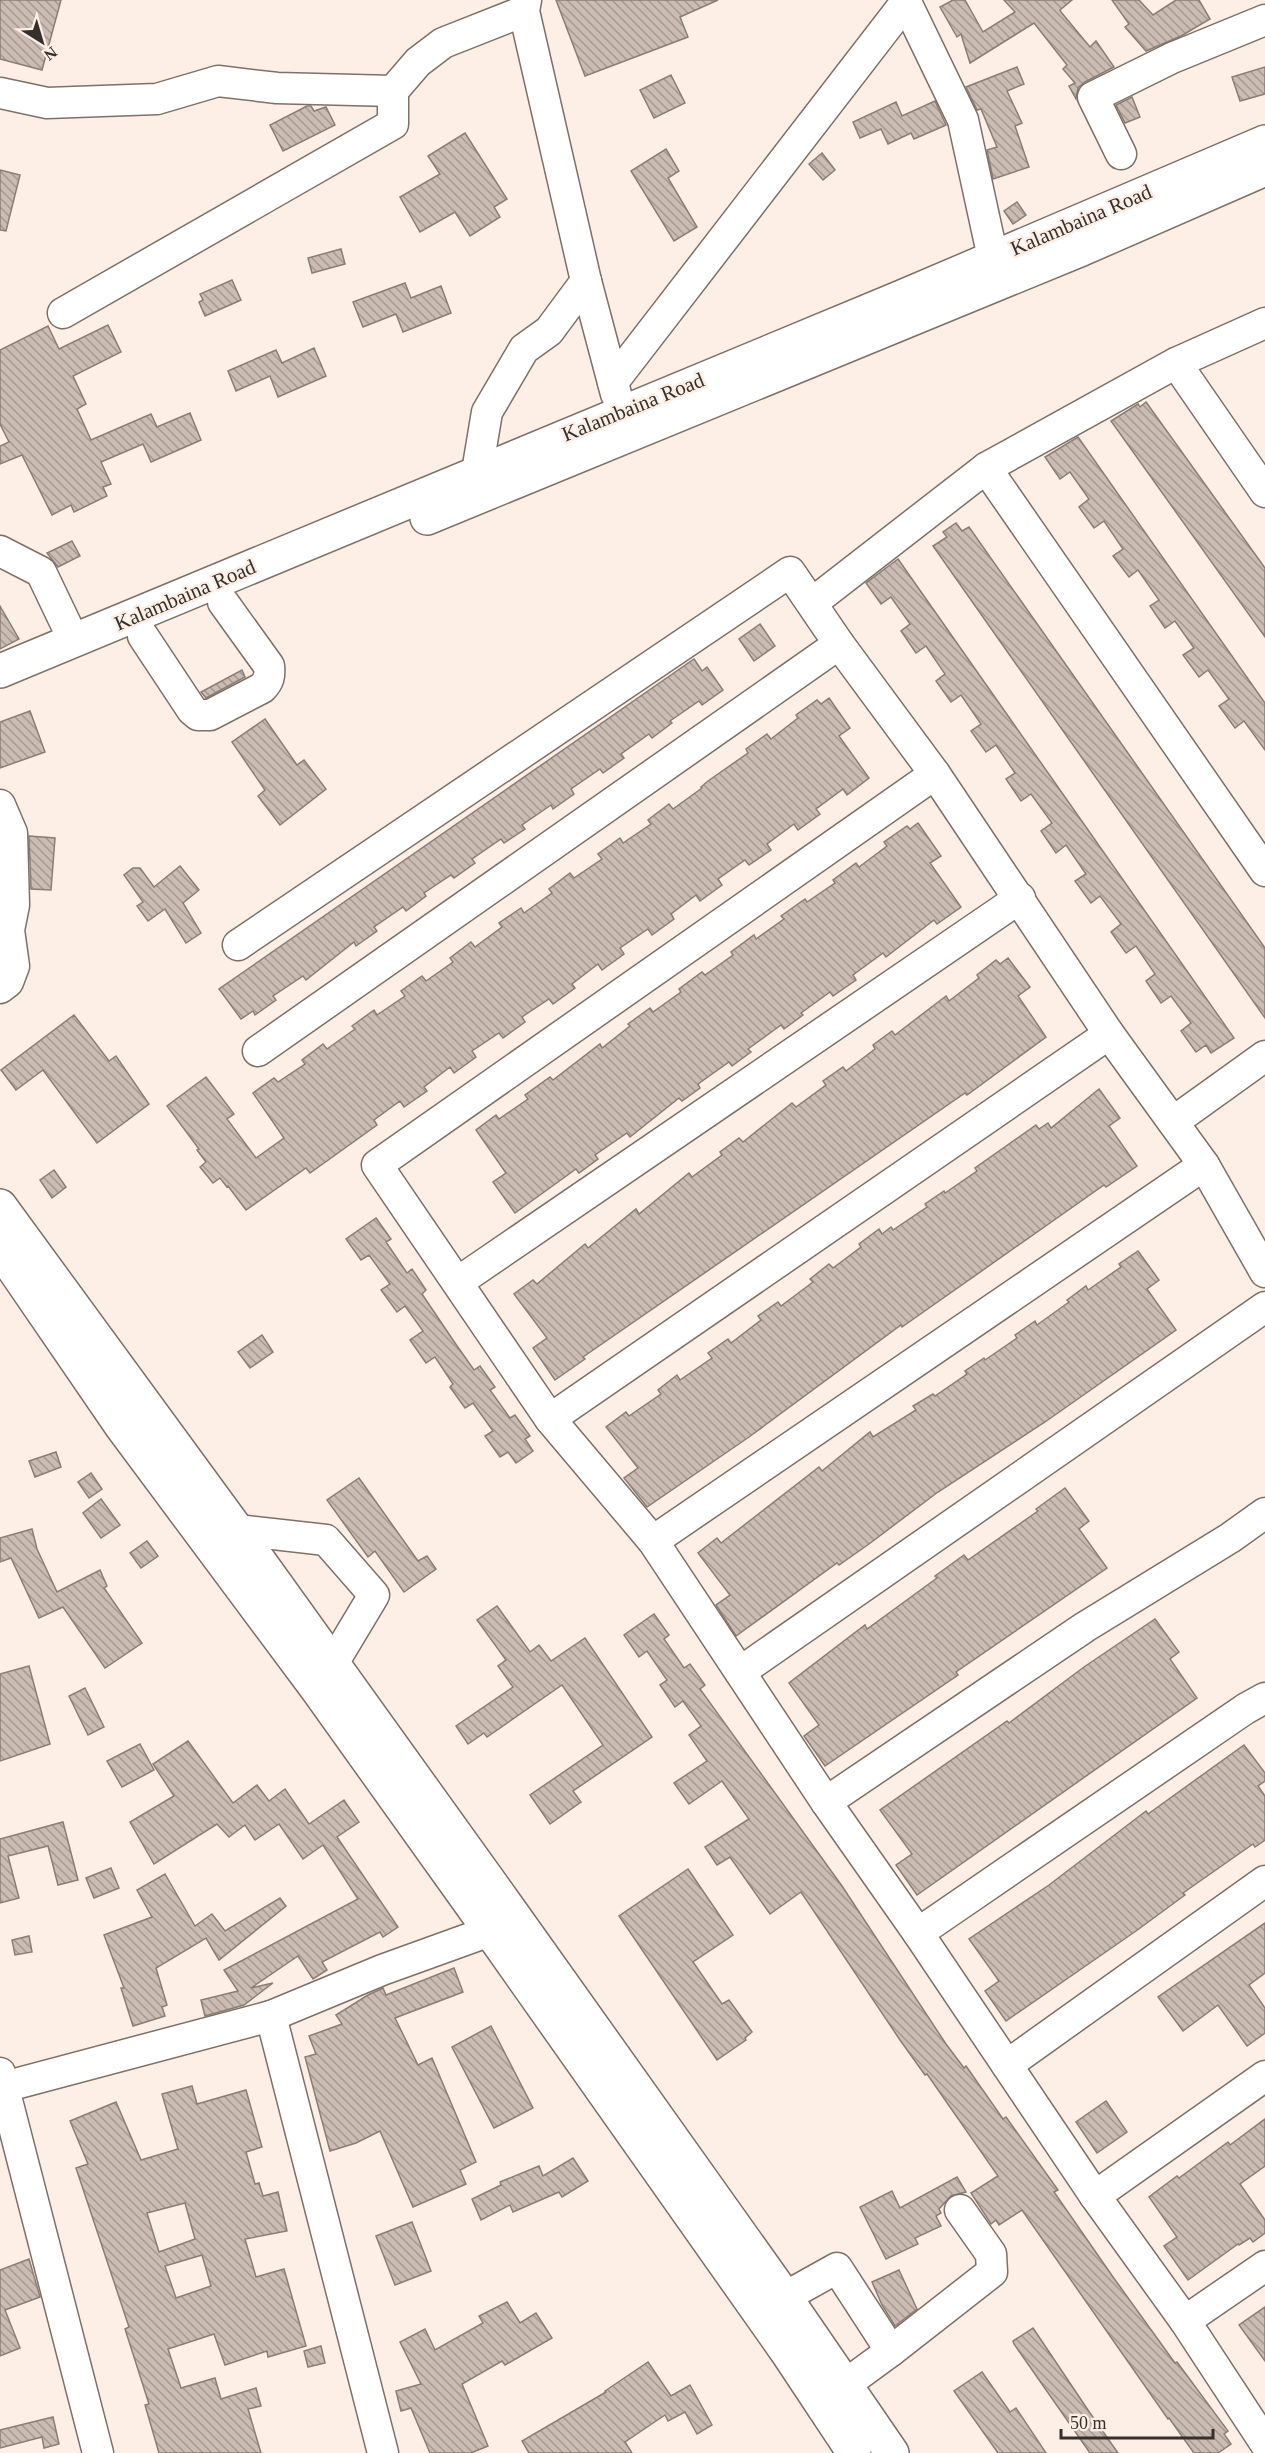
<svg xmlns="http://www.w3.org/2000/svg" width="1265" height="2453" font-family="'Times New Roman',serif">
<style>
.building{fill:url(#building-back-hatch);stroke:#8a7d74;stroke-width:1.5;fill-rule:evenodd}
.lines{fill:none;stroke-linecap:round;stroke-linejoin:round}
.minor-casing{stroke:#7c7067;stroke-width:33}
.major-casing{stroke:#7c7067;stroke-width:36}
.minor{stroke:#fff;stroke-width:30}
.major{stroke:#fff;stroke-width:33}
.labels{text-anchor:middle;stroke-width:5;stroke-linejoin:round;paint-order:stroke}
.street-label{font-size:21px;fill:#35302c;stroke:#fdefe5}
</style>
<defs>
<pattern id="building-back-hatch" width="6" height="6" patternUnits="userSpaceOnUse" patternTransform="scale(1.5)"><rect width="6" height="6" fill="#cabcb3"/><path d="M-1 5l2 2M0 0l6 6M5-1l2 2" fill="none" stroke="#a59992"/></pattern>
</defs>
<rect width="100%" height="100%" fill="#fdefe5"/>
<g class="building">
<path d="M0,0H61L42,70L0,59Z"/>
<path d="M556,0H718L680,17L688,37L585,76Z"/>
<path d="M953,0H965L983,32L1015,12L1004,0H1072L1060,10L1061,12L1090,47L1096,41L1114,67L1085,82L1078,88L1076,99L1069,86L1075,83L1063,69L1067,65L1034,23L970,63L961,34L957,37L940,7Z"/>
<path d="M1112,0H1139L1153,15L1176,0H1199L1210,19L1181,36L1146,51L1125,27L1129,24Z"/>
<path d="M1017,67L1024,84L1007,91L1022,123L1015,126L1029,167L993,179L987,150L997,147L981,109L977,110L966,87Z"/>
<path d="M1265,67V94L1240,101L1232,77Z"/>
<path d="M671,75L685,103L654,118L640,90Z"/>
<path d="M1132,97L1140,117L1125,123L1116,105Z"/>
<path d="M935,101L946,125L914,139L911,133L888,144L881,129L860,138L853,122L896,102L902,116Z"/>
<path d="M307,106H311L314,111L326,107L335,125L283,151L270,125Z"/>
<path d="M465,133L507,199L494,207L500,217L470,236L455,212L420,232L400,197L440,174L428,156Z"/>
<path d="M666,149L679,171L668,178L697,227L674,241L631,171Z"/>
<path d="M822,153L835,170L823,180L809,164Z"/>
<path d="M0,170L20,175L6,231L0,230Z"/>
<path d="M1017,202L1026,215L1013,224L1004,211Z"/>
<path d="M341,249L345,264L312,273L308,258Z"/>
<path d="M232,280L241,300L205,316L199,302L203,300L200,294Z"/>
<path d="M405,283L411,298L441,286L451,313L403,332L396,314L363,327L353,302Z"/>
<path d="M108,325L121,352L73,376L86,404L77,409L91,440L151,414L157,427L190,413L201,440L151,462L143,444L101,462L111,484L103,487L107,496L74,512L71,505L52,515L22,455L0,464V446L9,442L0,424V350L48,326L59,349Z"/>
<path d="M314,348L326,376L278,397L270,376L236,391L228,371L276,350L282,363Z"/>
<path d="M1146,402L1265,568V637L1111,421L1138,404L1140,407Z"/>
<path d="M1078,437L1265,703V750L1244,721L1235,728L1219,706L1229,699L1208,670L1199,677L1183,655L1194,648L1175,621L1165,628L1150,606L1159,600L1138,570L1129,577L1113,556L1123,549L1104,521L1094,528L1079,507L1089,499L1070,472L1060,479L1045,457Z"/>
<path d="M956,523L962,531L969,527L1265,948V1018L933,546L947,537L943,532Z"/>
<path d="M72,541L80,556L58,567L47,553Z"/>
<path d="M898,559L1234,1038L1211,1053L1206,1045L1196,1052L1181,1031L1191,1023L1171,996L1161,1003L1146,981L1155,974L1136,946L1126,953L1111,932L1121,924L1100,896L1091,903L1075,881L1086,874L1066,845L1056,853L1041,831L1052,823L1031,794L1021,801L1006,779L1015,773L996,745L986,752L971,731L981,724L961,695L951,702L936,681L945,674L926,646L916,653L901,631L910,624L891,597L881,604L866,583Z"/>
<path d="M0,606L19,639L0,649Z"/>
<path d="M760,624L775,646L754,661L739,639Z"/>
<path d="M694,659L702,671L707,667L723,690L702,705L699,701L670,721L672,723L652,738L649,734L621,754L624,758L603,773L600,769L571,789L574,794L553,809L551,805L522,825L525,829L504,843L501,839L472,859L475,863L454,878L451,875L424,893L426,896L406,911L403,907L374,927L377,931L356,946L354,942L306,980L303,976L273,996L276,1000L255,1015L253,1011L241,1019L219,989Z"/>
<path d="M242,670L245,677L206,698L201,692Z"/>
<path d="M829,698L850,728L839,736L869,778L847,795L843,789L816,809L820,814L798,830L794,824L767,844L771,850L749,865L745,860L718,879L722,885L700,901L696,895L671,914L674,919L652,935L648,929L620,948L624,954L602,970L598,964L572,984L575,988L553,1004L549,999L522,1017L525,1022L503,1038L499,1033L472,1051L476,1057L454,1073L450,1067L424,1087L427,1091L404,1107L400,1101L374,1120L377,1125L310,1173L306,1168L246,1210L228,1186L227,1187L220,1178L213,1183L200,1167L206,1162L197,1150L199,1149L167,1106L206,1077L234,1114L227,1119L256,1158L284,1138L253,1093L274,1078L278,1082L305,1064L302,1060L323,1044L327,1049L355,1029L352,1026L374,1010L377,1015L405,996L401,991L422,976L426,981L453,962L450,958L471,942L475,947L502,927L499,923L521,908L524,913L552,893L549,889L570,873L574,878L602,859L598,854L620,838L623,843L651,824L648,820L669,804L673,809L702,788L701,787L708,781L748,753L746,749L767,734L771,739L798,718L796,715L817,700L821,704Z"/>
<path d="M30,711L45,752L0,768V722Z"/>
<path d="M265,719L297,765L304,760L326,789L280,825L258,796L265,790L232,742Z"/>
<path d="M918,823L941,856L930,863L961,907L937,924L934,920L886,957L883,953L853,975L856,980L833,996L830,992L801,1013L803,1015L784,1029L781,1025L748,1049L751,1052L732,1066L729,1062L698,1084L700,1088L682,1101L679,1098L630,1137L627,1133L595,1155L598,1159L579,1173L576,1169L515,1213L493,1182L506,1173L476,1130L496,1115L499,1119L528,1099L525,1095L550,1077L553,1080L600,1044L602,1048L630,1026L628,1024L650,1008L653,1012L681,992L679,989L702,972L705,975L733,955L731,952L754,935L756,939L784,919L781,916L805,899L807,902L835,883L833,880L856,863L859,867L887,846L884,842L907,826L910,829Z"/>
<path d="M29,836L55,838L51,890L31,889Z"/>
<path d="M180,866L199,890L183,903L201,933L186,943L165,909L148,921L137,906L143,902L124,875L133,868H140L154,887Z"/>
<path d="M1008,958L1030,987L1018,996L1046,1037L967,1095L965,1093L583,1357L585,1359L555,1380L533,1348L547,1338L514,1294L533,1280L537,1284L585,1244L588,1248L636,1209L639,1214L689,1173L692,1177L722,1155L720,1152L739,1138L743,1142L792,1103L796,1107L826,1085L823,1081L843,1067L846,1071L875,1049L873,1045L892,1031L895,1035L946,996L949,1001L979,978L977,975L996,960L1000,964Z"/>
<path d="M74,1015L109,1061L116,1056L149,1104L97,1143L43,1070L16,1090L1,1070Z"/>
<path d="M1099,1089L1120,1118L1109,1126L1137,1166L1106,1187L1104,1185L902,1327L901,1325L749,1437L647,1507L624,1478L638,1468L606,1427L626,1412L629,1416L661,1394L658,1390L677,1375L680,1380L712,1358L708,1353L728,1339L731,1343L761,1320L758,1316L778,1302L781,1306L813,1282L810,1279L829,1264L833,1268L861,1247L859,1244L879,1229L882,1234L891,1227L893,1230L927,1207L925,1204L944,1191L945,1193L977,1171L975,1168L1036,1125L1039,1129L1048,1123L1051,1128Z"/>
<path d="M54,1170L66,1187L52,1198L40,1180Z"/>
<path d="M376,1218L391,1239L386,1242L407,1273L412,1269L426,1290L422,1294L455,1343L474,1370L480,1366L495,1387L490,1390L510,1418L515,1415L530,1436L525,1439L533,1451L516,1463L508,1452L500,1457L485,1436L493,1431L473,1403L465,1408L450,1387L453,1384L435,1357L426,1363L410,1340L423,1331L405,1306L397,1312L381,1290L390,1284L369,1255L361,1260L346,1239Z"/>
<path d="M1138,1251L1159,1280L1147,1289L1176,1330L1045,1422L938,1492L869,1544L839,1565L837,1563L736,1636L716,1605L730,1595L698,1553L717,1538L721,1543L819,1467L822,1471L870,1432L873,1437L916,1410L913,1406L933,1394L935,1396L967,1374L965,1371L984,1358L985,1360L1017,1338L1015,1335L1035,1321L1037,1325L1069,1302L1067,1300L1086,1286L1088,1290L1121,1267L1119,1264Z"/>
<path d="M262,1335L273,1352L250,1368L238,1352Z"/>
<path d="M56,1452L61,1467L35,1477L29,1461Z"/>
<path d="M91,1473L102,1489L89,1498L78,1482Z"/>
<path d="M359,1478L418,1561L427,1556L436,1569L404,1592L375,1551L368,1557L327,1500Z"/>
<path d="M1065,1488L1089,1521L1079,1529L1107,1568L956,1672L958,1675L825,1766L804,1736L819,1725L789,1683L865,1625L867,1629L937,1578L935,1576L964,1555L968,1560L1038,1511L1036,1509Z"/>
<path d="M101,1499L120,1525L101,1538L83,1513Z"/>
<path d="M32,1529L37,1549L57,1592L100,1570L107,1586L104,1588L142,1643L105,1668L63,1607L39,1618L11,1558L0,1562V1538Z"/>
<path d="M147,1541L158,1556L141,1568L130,1553Z"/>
<path d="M497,1606L530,1652L539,1645L551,1661L585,1638L652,1737L573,1791L581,1802L550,1824L530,1795L603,1745L562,1685L487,1737L484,1733L468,1744L456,1726L513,1687L498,1666L506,1660L477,1620Z"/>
<path d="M654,1614L669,1635L664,1639L684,1668L690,1664L705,1685L700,1689L842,1886L946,2044L964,2068L966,2066L1003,2119L1006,2117L1058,2190L1054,2192L1113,2277L1175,2363L1177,2362L1228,2431L1224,2434L1231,2444L1218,2453H1194L1169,2418L1168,2419L1022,2210L999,2225L996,2220L991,2224L971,2193L998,2176L927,2074L925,2075L900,2040L801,1892L770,1914L730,1857L717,1865L705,1847L749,1819L722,1781L689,1804L674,1783L707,1761L689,1735L701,1726L683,1701L675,1707L660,1685L667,1680L647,1651L639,1657L624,1635Z"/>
<path d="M1155,1619L1179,1652L1170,1659L1197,1698L917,1895L896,1865L912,1854L880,1810L1007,1721L1009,1723L1084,1667Z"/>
<path d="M29,1666L50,1744L0,1761V1674Z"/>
<path d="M85,1688L104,1727L88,1735L69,1696Z"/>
<path d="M188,1741L233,1803L257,1785L269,1801L285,1789L309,1824L344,1800L359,1822L337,1837L398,1927L383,1937L380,1932L322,1962L327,1970L313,1979L298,1956L251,1988L273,1983L244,2005L205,2016L201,2000L238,1991L224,1970L358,1899L323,1845L303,1859L279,1824L255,1840L245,1825L229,1837L217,1824L154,1864L130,1822L174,1796L153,1764Z"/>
<path d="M140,1744L154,1770L122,1787L107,1761Z"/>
<path d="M1244,1745L1265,1773V1781L1258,1786L1265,1796V1840L1255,1847L1253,1844L1183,1893L1185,1895L1136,1931L1006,2021L985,1991L999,1981L969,1939L1049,1885L1146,1811L1148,1814Z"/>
<path d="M63,1822L78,1880L58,1885L48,1846L8,1856L19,1898L0,1903V1839Z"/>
<path d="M111,1868L119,1888L94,1898L86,1878Z"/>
<path d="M688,1869L733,1935L693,1962L722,2004L729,2000L752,2032L745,2038L746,2040L717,2060L619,1916Z"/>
<path d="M165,1874L195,1926L212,1914L225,1931L280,1898L286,1906L219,1960L206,1938L156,1968L167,2005L162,2007L165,2016L133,2026L121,1988H124L104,1935L152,1917L137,1890Z"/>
<path d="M1265,1923V1973L1249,1985L1265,2008V2033L1247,2046L1218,2005L1183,2031L1158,1997Z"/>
<path d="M29,1936L32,1952L15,1955L12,1940Z"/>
<path d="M454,1968L463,1992L395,2018L418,2065L432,2058L476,2162L460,2170L466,2184L413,2207L380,2131L356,2143L330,2151L305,2057L316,2054L309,2036L342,2024L336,2015L368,1995L383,1988L386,1995Z"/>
<path d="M491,2026L533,2108L494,2128L452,2047Z"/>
<path d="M192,2086L197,2104L246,2090L262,2147L246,2152L255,2184L259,2183L263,2196L278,2192L287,2231L245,2239L256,2277L284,2269L306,2346L268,2357L267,2351L225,2365L214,2334L168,2349L181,2388L215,2378L221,2399L256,2388L261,2406L248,2409L261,2453H159L145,2405L149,2404L125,2329L129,2327L76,2168L88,2164L70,2121L116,2102L141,2160L178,2149L162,2094ZM185,2203L195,2239L159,2252L147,2213ZM202,2255L211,2286L176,2298L165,2266Z"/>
<path d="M1106,2101L1127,2132L1097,2153L1076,2122Z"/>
<path d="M1265,2119V2166L1240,2184L1265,2220V2233L1253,2242L1250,2238L1239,2245L1238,2244L1188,2280L1164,2246L1177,2237L1149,2197L1177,2176L1179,2178L1228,2142L1230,2145Z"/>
<path d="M573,2158L588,2181L562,2197L559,2192L513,2212L510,2205L481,2220L472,2199L501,2185L500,2182L539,2166L543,2176Z"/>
<path d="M957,2177L966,2192L951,2196L939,2209L941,2213L936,2216L941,2226L915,2238L918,2244L886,2259L860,2207L892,2191L900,2208Z"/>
<path d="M412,2222L431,2271L395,2285L376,2236Z"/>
<path d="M29,2259L40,2297L5,2310L20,2348L0,2356V2270Z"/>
<path d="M899,2270L917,2309L895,2326L882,2305L872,2282Z"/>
<path d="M507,2302L520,2323L536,2313L552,2338L505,2365L502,2361L462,2384L488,2446L471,2453H430L411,2408L401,2411L396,2391L421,2384L400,2342L425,2329L435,2350L483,2323L479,2316Z"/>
<path d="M1265,2307V2361L1239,2325Z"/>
<path d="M1033,2328L1090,2413L1118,2453H1090L1014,2344L1013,2341Z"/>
<path d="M321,2346L325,2363L308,2367L304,2351Z"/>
<path d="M648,2362L671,2396L690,2385L712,2425L697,2434L685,2412L668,2421L665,2415L625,2442L632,2453H529L522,2441L606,2392L605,2391Z"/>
<path d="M982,2372L1010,2412L1016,2408L1046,2453H998L954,2391Z"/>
<path d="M53,2417L59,2444L44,2448L42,2437L0,2448V2430Z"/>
</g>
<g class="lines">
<defs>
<g id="minor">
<path d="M526,0L524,11L586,281L616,394"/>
<path d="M905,0L963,120L993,258"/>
<path d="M0,93L47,103L157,99L218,81L277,88L393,91"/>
<path d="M1121,154L1093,97L1172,58L1265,20"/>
<path d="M63,313L393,124V91L418,62L443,43L524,11"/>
<path d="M1176,363L1265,492"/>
<path d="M613,382L906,2"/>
<path d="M986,468L1265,871"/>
<path d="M477,472L487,412L524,349L549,331L586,281"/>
<path d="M0,551L41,572L74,641"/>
<path d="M812,603L986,468L1176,363L1265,323"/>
<path d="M143,636L192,710L198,715H210L262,688C269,681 270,676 269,666L223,602"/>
<path d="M935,774L377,1165L550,1419L653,1541L826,1802L918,1933L1095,2196L1185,2321L1265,2443"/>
<path d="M0,805L12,833L14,905L9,930L14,966L8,982L0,988"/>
<path d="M238,945L790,572L839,644L935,774L1109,1034L1204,1165L1265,1272"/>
<path d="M258,1051L839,644"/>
<path d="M1173,1122L1265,1056"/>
<path d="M458,1282L1020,898"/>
<path d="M550,1419L1109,1034"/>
<path d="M237,1530L326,1540L374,1595L332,1665"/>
<path d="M653,1541L1204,1165"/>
<path d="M740,1672L1265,1307"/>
<path d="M826,1802L1085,1627L1230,1538L1265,1513"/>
<path d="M918,1933L1245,1709L1265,1698"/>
<path d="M271,2016L383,2453"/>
<path d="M1007,2065L1265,1881"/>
<path d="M0,2073L98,2453"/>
<path d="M0,2088L271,2016L382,1970L490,1931"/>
<path d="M1095,2196L1265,2076"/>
<path d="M785,2297L837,2268L891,2351L846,2384"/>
<path d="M1185,2321L1265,2266"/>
<path d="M891,2351L992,2272L991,2254L960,2210"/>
</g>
<g id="major">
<path d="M427,518L1082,249L1265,169"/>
<path d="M0,671L897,299L1265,142"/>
<path d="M0,1206L237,1530L509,1909L785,2297L892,2453"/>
<path d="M0,1249L122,1427L317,1689L490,1931L787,2352L854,2453"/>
</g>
</defs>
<use href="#minor" class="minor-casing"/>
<use href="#major" class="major-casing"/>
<use href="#minor" class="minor"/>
<use href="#major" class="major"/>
</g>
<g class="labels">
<g class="street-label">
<text transform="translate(1081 220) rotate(-23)" y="7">Kalambaina Road</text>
<text transform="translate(633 407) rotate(-22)" y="7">Kalambaina Road</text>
<text transform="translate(185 595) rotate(-23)" y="7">Kalambaina Road</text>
</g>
</g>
<g transform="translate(42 42) rotate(143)" stroke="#fdefe5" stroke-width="4.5" paint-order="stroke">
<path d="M0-4.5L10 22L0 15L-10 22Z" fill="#35302c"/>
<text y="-9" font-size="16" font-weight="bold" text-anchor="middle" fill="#35302c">N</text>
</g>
<path d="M1061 2429v9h152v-9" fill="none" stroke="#35302c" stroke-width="3"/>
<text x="1070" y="2429" font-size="18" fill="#35302c" stroke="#fdefe5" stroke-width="4.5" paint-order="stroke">50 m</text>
</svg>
